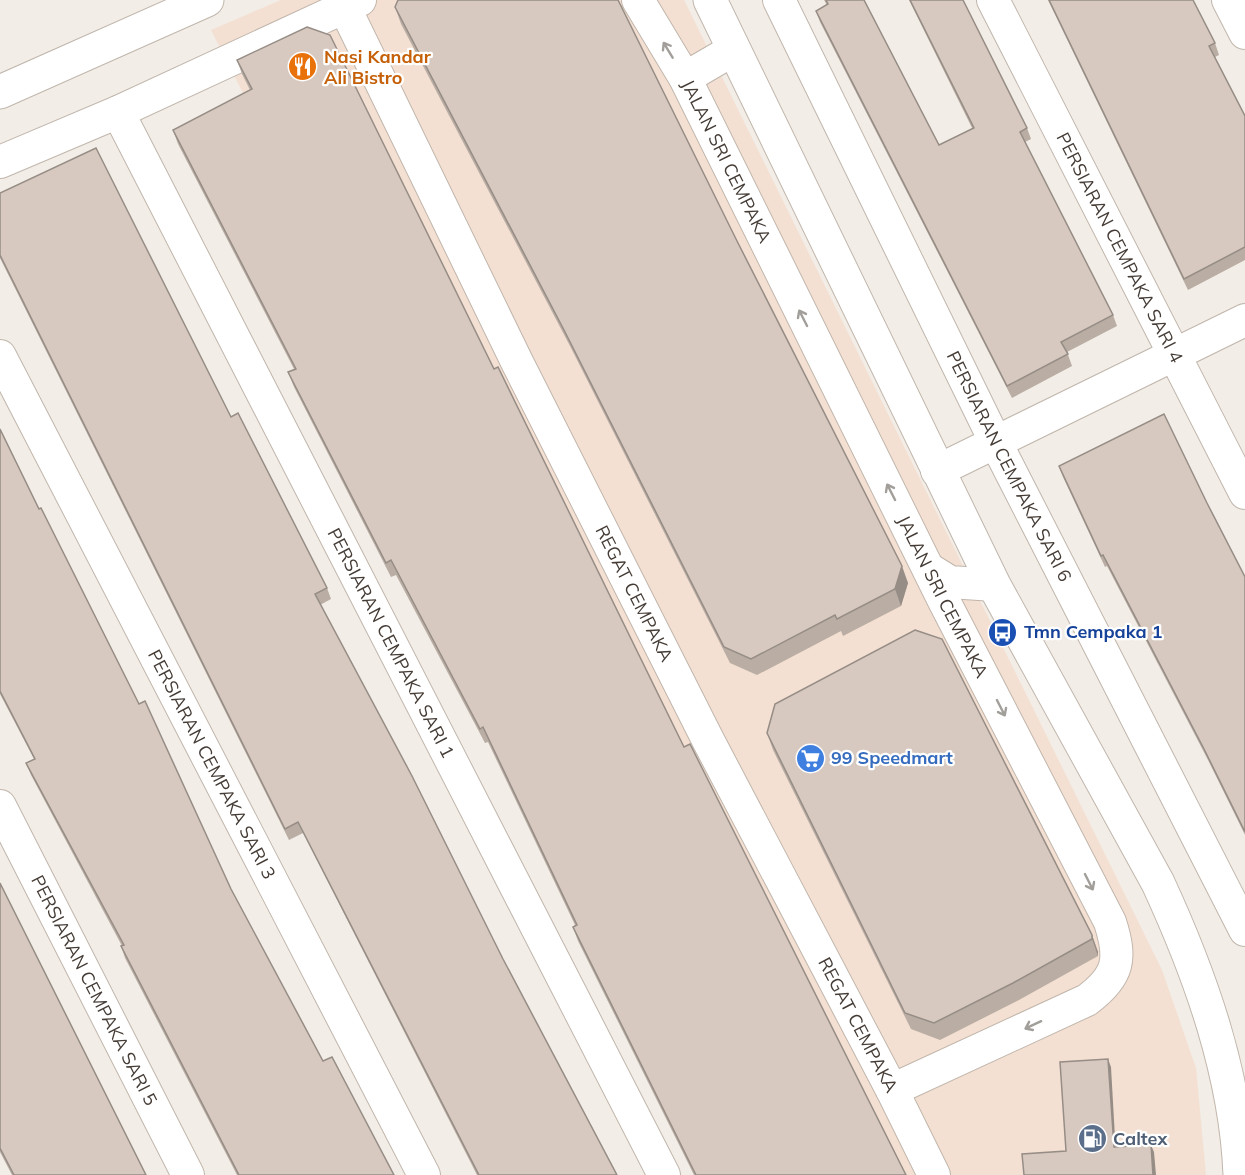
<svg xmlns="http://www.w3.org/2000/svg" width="1245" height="1175" font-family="Mulish,sans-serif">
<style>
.commercial{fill:#f4e0d2}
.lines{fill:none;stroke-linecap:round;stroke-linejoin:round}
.minor-casing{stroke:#c1b6ac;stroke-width:34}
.tertiary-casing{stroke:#c1b6ac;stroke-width:35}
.minor{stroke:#fff;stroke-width:32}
.tertiary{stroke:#fff;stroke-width:33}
.wall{fill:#b9ada4}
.shaded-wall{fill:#968d86}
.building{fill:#d7c9bf;stroke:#968d86;stroke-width:1.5}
.oneway{stroke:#a29e9a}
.labels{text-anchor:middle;stroke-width:4.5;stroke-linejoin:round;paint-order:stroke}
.food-label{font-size:18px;font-weight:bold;fill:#c56008;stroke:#fff;text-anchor:start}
.street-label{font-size:18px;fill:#453c36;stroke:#fff}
.transit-label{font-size:18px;font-weight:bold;fill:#164399;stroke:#fff;text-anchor:start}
.shop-label{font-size:18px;font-weight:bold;fill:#366cbe;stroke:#fff;text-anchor:start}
.service-label{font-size:18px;font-weight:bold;fill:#4e5e75;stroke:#fff;text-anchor:start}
</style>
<rect width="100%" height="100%" fill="#f2ede6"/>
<path class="commercial" d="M281,0H684L1162,970L1196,1068L1206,1175H791L211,30Z"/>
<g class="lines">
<defs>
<g id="minor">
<path id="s1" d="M341,0L517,362L708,740L892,1090L934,1175"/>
<path id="s2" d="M638,0L685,78L944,601L1110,922C1122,959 1119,976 1087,1000L892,1090"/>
<path id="s3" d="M779,0L995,441L1245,930"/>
<path id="s4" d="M993,0L1245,493"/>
<path d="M1228,0L1245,33"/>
<path d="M685,78L733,50"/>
<path id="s5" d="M118,112L664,1175"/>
<path d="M0,162L118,112L360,0"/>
<path id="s6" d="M0,356L424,1175"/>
<path d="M937,471L1245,320"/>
<path d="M929,569L950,582L994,585"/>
<path id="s7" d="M0,806L188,1175"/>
</g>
<g id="tertiary">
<path d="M710,0L994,585L1158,883C1200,974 1236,1074 1240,1175"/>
<path d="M0,92L207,0"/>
</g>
</defs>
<use href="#minor" class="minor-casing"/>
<use href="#tertiary" class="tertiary-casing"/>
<use href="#minor" class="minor"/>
<use href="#tertiary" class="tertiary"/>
</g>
<g class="wall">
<path d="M824,0H864L939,145L972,128L909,0H963L1027,128L1031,139L1025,142L1113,315L1117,326L1067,352L1072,366L1012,398L820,22L816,11L827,5Z"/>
<path d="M1048,0H1193L1215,43L1219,55L1215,57L1245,116V260L1188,290Z"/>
<path d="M395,7L737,241L908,583L901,606L843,636L841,631L757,675L730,663L570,346L401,24Z"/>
<path d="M237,60L494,369L684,747L906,1175H694L578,941L573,927L575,925L488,742L485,743L396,575L391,577L294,387L288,372L294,369L178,144L173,130L250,90L242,74Z"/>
<path d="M0,193L231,417L327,588L331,599L320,605L503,959L617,1175H477L303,833L289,840L0,258Z"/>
<path d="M0,429L39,509L231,889L323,1061L394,1175H237L125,958L121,946H122L31,775L26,763L34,759L0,694Z"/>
<path d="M1059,466L1207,503L1245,577V835L1208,760L1107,566L1105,567L1063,477Z"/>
<path d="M767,733L1092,935L1098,952V956L1019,1000L940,1040L911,1029L773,750Z"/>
<path d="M0,883L146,1175H12L0,1152Z"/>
</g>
<g class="shaded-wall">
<path d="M902,566L908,583L901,606L895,589Z"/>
<path d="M1092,935L1098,952V956L1092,939Z"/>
<path d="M1108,1059L1111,1067L1116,1155L1114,1147Z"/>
<path d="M1151,1145L1154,1152L1156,1175H1153Z"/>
</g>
<g class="building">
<path d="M398,0H618L737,241L902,566L895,589L837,619L835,615L751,659L724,647L564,330L395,7Z"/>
<path d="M826,0H864L939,145L974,128L910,0H963L1027,128L1020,132L1113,315L1061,342L1068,354L1007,386L816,11L828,4Z"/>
<path d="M1049,0H1193L1215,43L1209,46L1245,116V247L1184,279Z"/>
<path d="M307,27L330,35L494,369L498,367L684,747L690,744L906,1175H696L573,927L577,925L483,727L480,729L391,560L386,563L288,372L296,369L173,130L252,89L237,60Z"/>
<path d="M96,148L231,417L238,413L327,588L315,594L412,776L503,959L617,1175H479L298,822L285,829L0,255V193Z"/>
<path d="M1164,414L1207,503L1245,577V832L1204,749L1103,555L1101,556L1059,466Z"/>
<path d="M0,429L39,509L41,508L139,704L145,701L231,889L323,1061L332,1057L394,1175H239L121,946L124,945L26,763L35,759L0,691Z"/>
<path d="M915,630L942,639L1092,935V939L1013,983L934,1023L905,1013L767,733L775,704Z"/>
<path d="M0,883L146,1175H14L0,1148Z"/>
<path d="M1108,1059L1114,1147L1151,1145L1153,1175H1024L1022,1154L1066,1151L1060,1062Z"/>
</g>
<defs><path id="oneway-shaft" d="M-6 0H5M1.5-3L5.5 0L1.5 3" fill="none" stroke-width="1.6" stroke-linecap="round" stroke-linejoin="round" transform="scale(1.5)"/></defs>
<g class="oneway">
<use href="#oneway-shaft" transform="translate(668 50) rotate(-121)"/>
<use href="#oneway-shaft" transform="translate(803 318) rotate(-117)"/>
<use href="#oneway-shaft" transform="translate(891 492) rotate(-117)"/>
<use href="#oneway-shaft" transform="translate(1001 708) rotate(63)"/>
<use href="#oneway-shaft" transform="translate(1089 882) rotate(63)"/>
<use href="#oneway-shaft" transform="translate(1033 1025) rotate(155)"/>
</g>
<defs>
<symbol id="restaurant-disc" viewBox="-11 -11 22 22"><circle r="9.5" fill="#e8710a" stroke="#fff"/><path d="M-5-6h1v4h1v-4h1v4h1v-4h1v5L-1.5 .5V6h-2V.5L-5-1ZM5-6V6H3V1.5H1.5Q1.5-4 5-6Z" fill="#fff"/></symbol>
<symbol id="bus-disc" viewBox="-11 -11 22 22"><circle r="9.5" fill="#1a4fb4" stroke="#fff"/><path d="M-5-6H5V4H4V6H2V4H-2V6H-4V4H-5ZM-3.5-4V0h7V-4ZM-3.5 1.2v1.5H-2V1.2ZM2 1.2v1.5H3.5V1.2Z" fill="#fff"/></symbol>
<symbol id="supermarket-disc" viewBox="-11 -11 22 22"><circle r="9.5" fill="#3f7fe0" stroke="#fff"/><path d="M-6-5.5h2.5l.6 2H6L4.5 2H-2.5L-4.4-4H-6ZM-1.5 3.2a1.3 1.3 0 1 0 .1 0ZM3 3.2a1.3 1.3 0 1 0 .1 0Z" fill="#fff"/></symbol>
<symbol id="fuel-disc" viewBox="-11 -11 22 22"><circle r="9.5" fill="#5c6f8a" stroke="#fff"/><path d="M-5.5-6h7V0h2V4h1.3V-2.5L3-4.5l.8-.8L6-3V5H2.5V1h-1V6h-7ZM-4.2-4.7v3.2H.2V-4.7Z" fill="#fff"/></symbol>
</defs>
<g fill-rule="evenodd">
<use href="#restaurant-disc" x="286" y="50" width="33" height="33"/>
<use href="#bus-disc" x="986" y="616" width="33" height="33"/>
<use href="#supermarket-disc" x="794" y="742" width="33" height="33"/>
<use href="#fuel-disc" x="1076" y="1122" width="33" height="33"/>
</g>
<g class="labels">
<g class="food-label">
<text x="324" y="63">Nasi Kandar<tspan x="324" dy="21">Ali Bistro</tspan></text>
</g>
<g class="street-label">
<text dy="6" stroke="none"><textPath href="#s2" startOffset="184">JALAN SRI CEMPAKA</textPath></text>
<text dy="6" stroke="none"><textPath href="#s4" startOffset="278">PERSIARAN CEMPAKA SARI 4</textPath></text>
<text dy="6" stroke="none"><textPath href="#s3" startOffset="520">PERSIARAN CEMPAKA SARI 6</textPath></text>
<text dy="6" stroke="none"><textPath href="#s1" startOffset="662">REGAT CEMPAKA</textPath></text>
<text dy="6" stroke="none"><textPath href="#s2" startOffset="670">JALAN SRI CEMPAKA</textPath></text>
<text dy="6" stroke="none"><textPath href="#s5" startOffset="597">PERSIARAN CEMPAKA SARI 1</textPath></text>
<text dy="6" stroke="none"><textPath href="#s6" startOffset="460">PERSIARAN CEMPAKA SARI 3</textPath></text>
<text dy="6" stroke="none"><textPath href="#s7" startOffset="207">PERSIARAN CEMPAKA SARI 5</textPath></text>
<text dy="6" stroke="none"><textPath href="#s1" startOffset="1148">REGAT CEMPAKA</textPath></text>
</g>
<g class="transit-label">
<text x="1024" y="638">Tmn Cempaka 1</text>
</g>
<g class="shop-label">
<text x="831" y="764">99 Speedmart</text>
</g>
<g class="service-label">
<text x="1113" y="1145">Caltex</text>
</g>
</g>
</svg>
